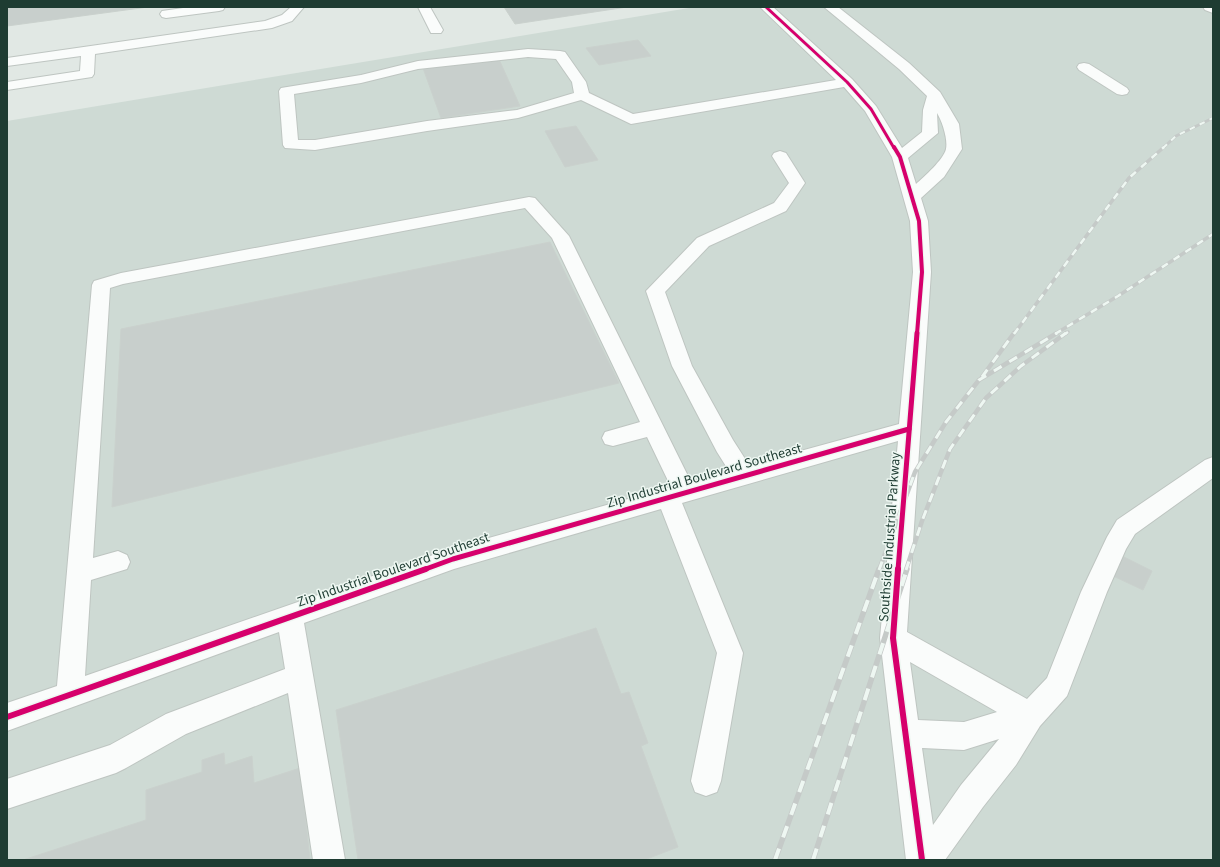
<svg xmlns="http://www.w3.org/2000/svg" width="1220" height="867" font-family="'Source Sans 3',sans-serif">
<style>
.built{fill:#cedad4}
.building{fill:#c8cfcc;stroke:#cad1cd}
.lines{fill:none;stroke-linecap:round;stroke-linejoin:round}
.minor-casing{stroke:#bec5c1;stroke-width:2}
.minor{fill:#fafcfb;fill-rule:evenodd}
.rail-far3-casing{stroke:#c5cac8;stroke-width:3}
.rail-far2-casing{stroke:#c5cac8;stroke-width:3.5}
.rail-far1-casing{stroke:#c5cac8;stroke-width:4.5}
.rail-casing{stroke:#c5cac8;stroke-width:5.5}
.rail-far3{stroke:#eef7f2;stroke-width:2;stroke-dasharray:5.5;stroke-linecap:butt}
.rail-far2{stroke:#eef7f2;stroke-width:2.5;stroke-dasharray:7;stroke-linecap:butt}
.rail-far1{stroke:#eef7f2;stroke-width:3;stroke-dasharray:9;stroke-linecap:butt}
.rail{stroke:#eef7f2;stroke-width:4;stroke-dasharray:12;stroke-linecap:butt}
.cycleway-far3-casing{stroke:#eef7f2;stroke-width:4.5}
.cycleway-far2-casing{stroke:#eef7f2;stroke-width:6}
.cycleway-far1-casing{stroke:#eef7f2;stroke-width:8}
.cycleway-casing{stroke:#eef7f2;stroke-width:9}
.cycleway-far3{stroke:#d6006c;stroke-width:3}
.cycleway-far2{stroke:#d6006c;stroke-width:4}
.cycleway-far1{stroke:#d6006c;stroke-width:5}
.cycleway{stroke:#d6006c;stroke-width:6}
.labels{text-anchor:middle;stroke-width:3;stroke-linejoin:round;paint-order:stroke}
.street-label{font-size:14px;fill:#1e3c32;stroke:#eef7f2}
</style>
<rect width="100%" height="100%" fill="#e1e8e4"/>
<path class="built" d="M695,7H1213V860H7V121Z"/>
<g class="building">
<path d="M7,7H148L7,26Z"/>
<path d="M504,7H627L515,24Z"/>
<path d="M638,40L651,56L599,65L586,48Z"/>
<path d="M498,57L520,106L441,118L423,68Z"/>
<path d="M576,126L598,160L565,167L545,131Z"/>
<path d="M550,242L619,383L112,507L121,329Z"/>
<path d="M1118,554L1152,571L1143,590L1109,574Z"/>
<path d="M596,628L621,694L629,692L648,743L641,746L678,847L644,860H358L336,710Z"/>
<path d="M224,753L225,765L252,756L254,783L300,768L310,860H23L146,820V790L202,772V760Z"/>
</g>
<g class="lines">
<defs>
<g id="minor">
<path d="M190,7H225L223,10L219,11L166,18L162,17L160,14L162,11Z"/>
<path d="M291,7H304L292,21L272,28L95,54L94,74L92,77L7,90V82L80,71L81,56L7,66V58L265,21L282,15Z"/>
<path d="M418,7H430L443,30L441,33H431Z"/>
<path d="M760,7H773L852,79L876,106L902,148L922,132L923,110L927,96L899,69L824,7H838L909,63L940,92L959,124L962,149L944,177L921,198L928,221L931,272L907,632L1027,699L1047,678L1081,592L1107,537L1117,520L1205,460L1213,457V478L1135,534L1126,549L1107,592L1067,696L1040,726L1016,765L983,807L945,860H906L880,638L898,441L682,503L743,653L721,781L717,792L706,796L695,792L691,781L717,653L661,509L454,569L304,623L345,860H313L288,693L186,734L126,768L116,773L7,809V779L110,745L166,714L285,669L279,632L7,731V703L57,686L92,285L94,281L121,273L529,197L535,198L569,236L691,482L729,471L717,452L672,366L646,291L697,238L774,203L789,183L772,156L774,153L780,151L786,153L805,183L786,211L709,246L665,292L692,366L733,440L749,465L899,424L913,272L910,221L892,157L865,111L844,87L631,124L581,100L518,118L427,131L315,150L285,148L283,145L279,91L281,88L361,75L418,61L528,49L560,51L565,52L586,82L589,93L633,114L836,80ZM528,57L556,59L572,82L574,93L517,110L427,121L315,140H298L294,94L361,83L418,69ZM937,113C942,121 948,139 946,149C944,159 924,177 916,184L908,158L938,133ZM525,208L552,238L640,422L605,432L602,438L605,444L613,446L647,437L671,487L453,548L85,676L91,580L127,569L130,562L127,555L118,551L93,558L110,288L123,284ZM910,662L997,712L964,722L918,720ZM999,739L961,785L933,825L922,748L964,750Z"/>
<path d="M1203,7H1213V13L1205,10Z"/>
<path d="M1084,63L1089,64L1127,88L1129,91L1127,94L1122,95L1117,94L1079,70L1077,67L1079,64Z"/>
</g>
</defs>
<use href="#minor" class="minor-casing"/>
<use href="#minor" class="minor"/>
<defs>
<path id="rail-far3" d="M1163,148L1176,136L1213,118"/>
<g id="rail-far2">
<path d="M1014,334L1129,178L1164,147"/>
<path d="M1055,334L1118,296L1213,234"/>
<path d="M1065,334L1068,332"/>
</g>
<g id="rail-far1">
<path d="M982,377L1014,333"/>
<path d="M879,570L915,472L946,422L979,380L1057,333"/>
<path d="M906,570L922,521L950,449L986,398L1021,366L1066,333"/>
</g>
<g id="rail">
<path d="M775,860L879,569"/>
<path d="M813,860L907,569"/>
</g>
</defs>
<use href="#rail-far3" class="rail-far3-casing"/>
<use href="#rail-far2" class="rail-far2-casing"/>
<use href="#rail-far1" class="rail-far1-casing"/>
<use href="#rail" class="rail-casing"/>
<use href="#rail-far3" class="rail-far3"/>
<use href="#rail-far2" class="rail-far2"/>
<use href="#rail-far1" class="rail-far1"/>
<use href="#rail" class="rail"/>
<defs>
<path id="cycleway-far3" d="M766,7L847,82L871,109L894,148"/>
<path id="cycleway-far2" d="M894,147L900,157L919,221L922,272L917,334"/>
<g id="cycleway-far1">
<path d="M423,570L453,559L909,429"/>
<path d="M898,570L917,333"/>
</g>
<g id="cycleway">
<path d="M898,569L893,638L922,860"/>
<path d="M7,717L426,569"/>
</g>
</defs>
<use href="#cycleway-far3" class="cycleway-far3-casing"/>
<use href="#cycleway-far2" class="cycleway-far2-casing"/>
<use href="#cycleway-far1" class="cycleway-far1-casing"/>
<use href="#cycleway" class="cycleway-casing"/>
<use href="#cycleway-far3" class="cycleway-far3"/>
<use href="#cycleway-far2" class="cycleway-far2"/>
<use href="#cycleway-far1" class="cycleway-far1"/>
<use href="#cycleway" class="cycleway"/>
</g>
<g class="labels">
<g class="street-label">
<text transform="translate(704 475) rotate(-16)" y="5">Zip Industrial Boulevard Southeast</text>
<text transform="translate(889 537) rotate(-86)" y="5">Southside Industrial Parkway</text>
<text transform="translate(393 569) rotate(-19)" y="5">Zip Industrial Boulevard Southeast</text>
</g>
</g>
<rect width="1220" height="867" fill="none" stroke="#1e3c32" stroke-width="16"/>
</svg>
